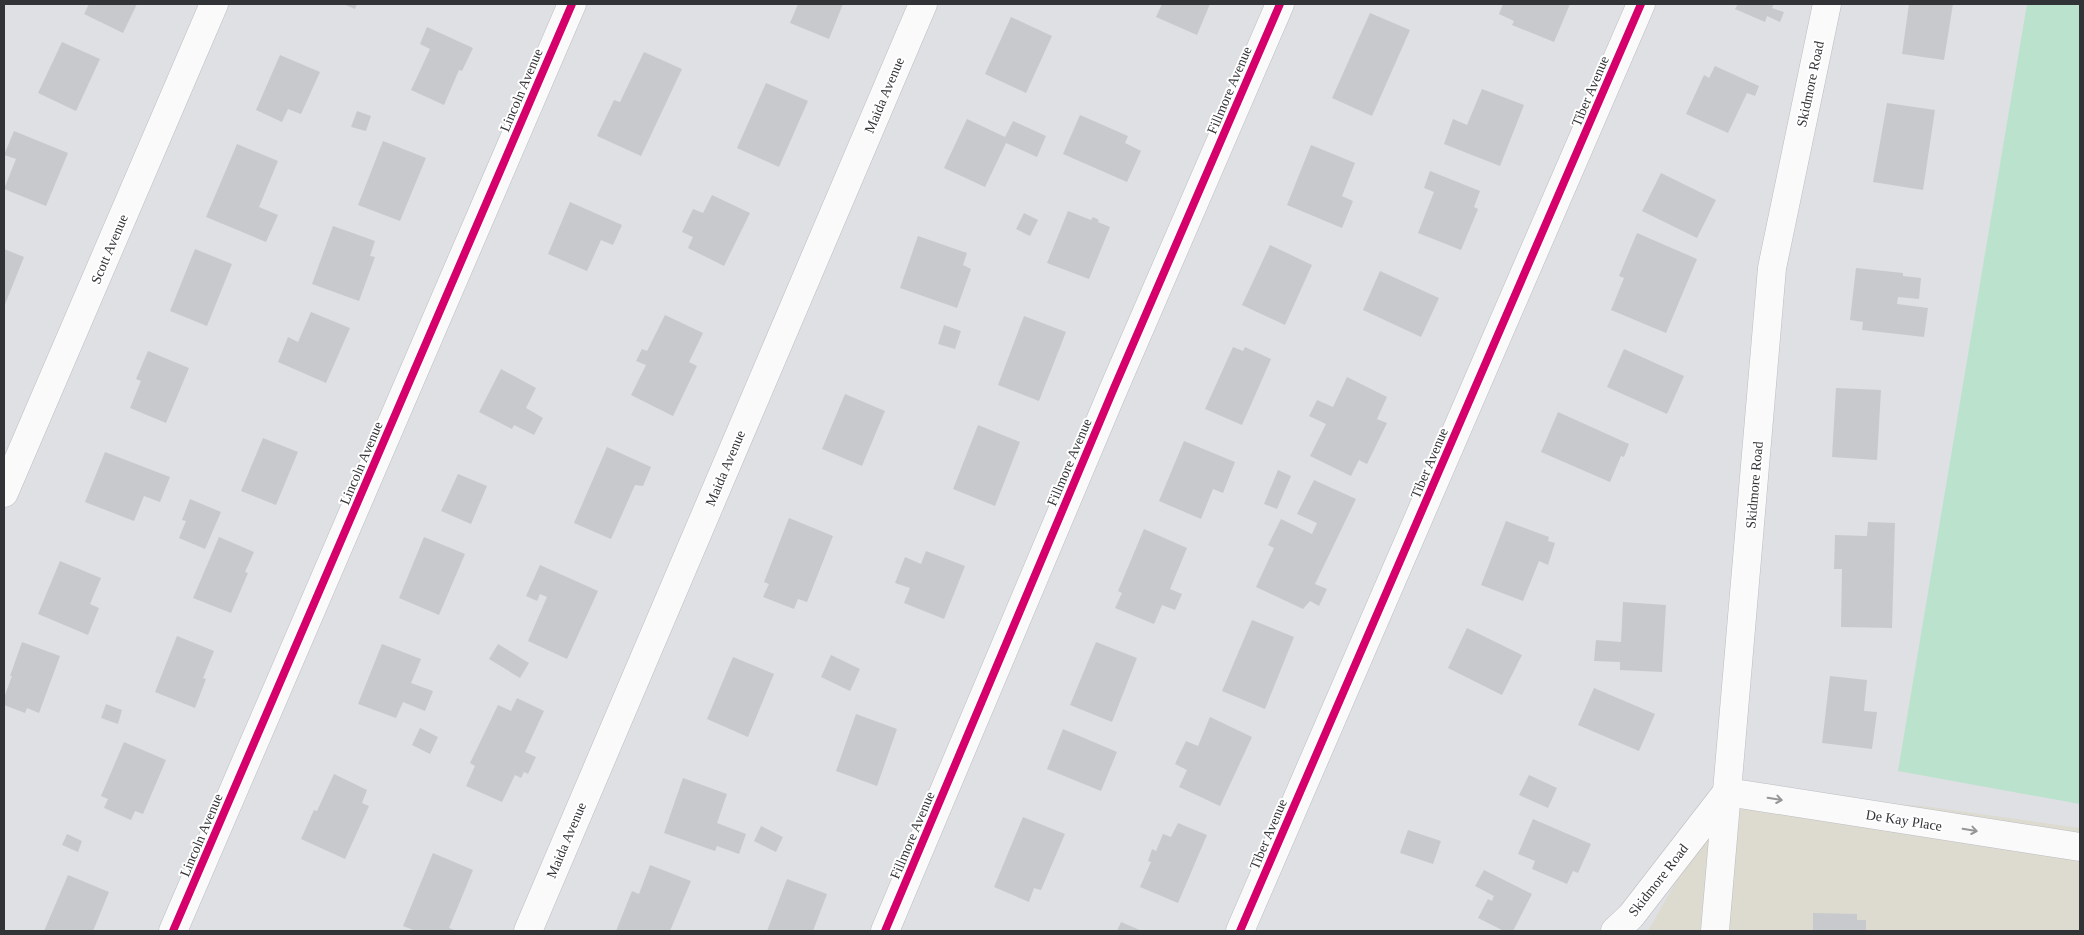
<svg xmlns="http://www.w3.org/2000/svg" width="2084" height="935" font-family="Georgia,serif">
<style>
.industrial{fill:#dddad0}
.green{fill:#bbe2cd}
.building{fill:#c8c9cd}
.lines{fill:none;stroke-linecap:round;stroke-linejoin:round}
.minor-casing{stroke:#bcbdc1;stroke-width:29}
.minor{stroke:#fafafb;stroke-width:28}
.cycleway-casing{stroke:#fff;stroke-width:11}
.cycleway{stroke:#d6006c;stroke-width:8}
.oneway{stroke:#969698}
.labels{text-anchor:middle;stroke-width:4;stroke-linejoin:round;paint-order:stroke}
.street-label{font-size:14px;fill:#323336;stroke:#fff}
</style>
<rect width="100%" height="100%" fill="#dee0e4"/>
<path class="industrial" d="M1727,792L1923,806L2080,828V931H1648Z"/>
<path class="green" d="M2027,4H2080V804L1898,771Z"/>
<g class="building">
<path d="M89,4H137L123,33L84,14Z"/>
<path d="M343,4H357L355,9Z"/>
<path d="M798,4H843L829,39L790,23Z"/>
<path d="M1162,4H1210L1197,35L1156,17Z"/>
<path d="M1503,4H1570L1554,42L1512,25L1514,21L1499,14Z"/>
<path d="M1738,4H1774L1772,8L1784,12L1780,22L1767,16L1765,22L1735,9Z"/>
<path d="M1909,4H1953L1944,60L1902,54Z"/>
<path d="M1370,13L1410,30L1372,116L1332,98Z"/>
<path d="M1011,17L1052,36L1026,93L985,74Z"/>
<path d="M427,27L473,48L462,71L459,70L444,105L411,90L430,49L420,44Z"/>
<path d="M62,42L100,59L76,111L38,93Z"/>
<path d="M644,52L682,69L641,156L597,136L614,100L620,102Z"/>
<path d="M280,55L320,72L301,114L288,109L282,122L256,110Z"/>
<path d="M1715,66L1759,86L1755,96L1747,93L1728,133L1686,114L1704,75L1709,78Z"/>
<path d="M766,83L808,101L779,167L737,148Z"/>
<path d="M1482,89L1524,105L1500,166L1444,144L1453,119L1467,125Z"/>
<path d="M1887,103L1935,110L1923,190L1873,182Z"/>
<path d="M357,111L371,116L366,131L351,127Z"/>
<path d="M1080,115L1128,136L1125,143L1141,151L1127,182L1063,154Z"/>
<path d="M967,119L1005,137L1013,121L1046,136L1037,157L1006,143L985,187L944,168Z"/>
<path d="M14,131L68,153L46,206L4,189L16,159L4,155Z"/>
<path d="M383,141L426,158L400,221L358,205Z"/>
<path d="M237,144L278,161L259,207L278,215L266,242L206,217Z"/>
<path d="M1311,145L1355,163L1342,196L1353,201L1342,228L1287,205Z"/>
<path d="M1430,171L1480,191L1474,207L1478,209L1461,250L1418,233L1434,192L1424,188Z"/>
<path d="M1661,173L1716,200L1697,238L1642,211Z"/>
<path d="M712,195L750,213L724,266L688,248L693,237L682,232L693,209L703,213Z"/>
<path d="M570,202L622,225L613,245L601,240L587,271L548,254Z"/>
<path d="M1068,211L1091,220L1093,217L1099,220L1098,222L1110,227L1089,279L1047,263Z"/>
<path d="M1024,213L1038,220L1030,236L1016,229Z"/>
<path d="M333,226L375,241L370,256L375,257L359,301L312,284Z"/>
<path d="M1637,233L1697,259L1666,333L1611,310L1624,278L1619,276Z"/>
<path d="M918,236L967,253L963,265L971,269L957,308L900,288Z"/>
<path d="M1270,245L1312,265L1285,325L1242,305Z"/>
<path d="M4,249L24,257L4,307Z"/>
<path d="M195,249L232,264L207,326L170,311Z"/>
<path d="M1856,268L1903,273V276L1921,278L1919,299L1898,297L1897,304L1928,308L1924,337L1862,330L1863,322L1850,320Z"/>
<path d="M1380,271L1439,298L1421,337L1363,310Z"/>
<path d="M311,312L350,328L326,383L278,362L288,337L298,342Z"/>
<path d="M665,315L703,333L689,362L697,366L673,416L631,395L646,365L636,361L642,349L647,351Z"/>
<path d="M1024,316L1066,332L1039,401L998,385Z"/>
<path d="M944,325L961,331L955,349L938,344Z"/>
<path d="M1233,347L1243,351L1245,347L1271,359L1242,425L1205,409Z"/>
<path d="M1624,349L1684,376L1667,414L1607,387Z"/>
<path d="M148,351L189,368L166,423L130,408L141,381L136,379Z"/>
<path d="M501,369L536,388L526,408L543,418L534,435L514,425L512,429L479,412Z"/>
<path d="M1347,377L1387,397L1377,419L1387,423L1367,464L1359,460L1351,476L1310,456L1326,424L1309,416L1317,400L1333,407Z"/>
<path d="M1836,388L1881,390L1877,460L1832,457Z"/>
<path d="M845,394L885,411L862,466L822,449Z"/>
<path d="M1558,412L1629,444L1624,457L1621,456L1610,482L1541,452Z"/>
<path d="M978,425L1020,442L995,506L953,489Z"/>
<path d="M263,438L298,452L276,505L241,491Z"/>
<path d="M1184,441L1235,462L1223,493L1213,489L1201,519L1159,501Z"/>
<path d="M607,447L651,467L643,486L635,485L611,539L574,523Z"/>
<path d="M105,452L170,477L160,502L144,496L134,521L85,502Z"/>
<path d="M1278,470L1291,476L1277,509L1264,504Z"/>
<path d="M458,474L487,486L471,524L441,511Z"/>
<path d="M1314,480L1356,499L1315,584L1327,589L1319,606L1310,601L1303,609L1256,587L1274,548L1268,545L1281,519L1312,534L1317,523L1297,514Z"/>
<path d="M190,499L221,512L205,549L179,538L186,521L182,520Z"/>
<path d="M789,518L833,536L807,602L798,599L794,609L763,597L769,584L764,582Z"/>
<path d="M1506,521L1549,537L1548,541L1555,543L1548,565L1539,561L1523,601L1481,585Z"/>
<path d="M1868,522L1895,523L1892,628L1841,627L1842,569H1834L1835,535L1867,536Z"/>
<path d="M1144,529L1187,548L1170,589L1182,594L1175,610L1162,605L1154,624L1115,608L1122,593L1118,591Z"/>
<path d="M219,537L254,552L245,572L248,573L231,613L193,598Z"/>
<path d="M424,537L465,554L439,615L399,598Z"/>
<path d="M926,551L965,566L944,619L904,603L910,588L895,583L905,557L921,564Z"/>
<path d="M60,561L101,578L90,604L99,608L88,635L38,614Z"/>
<path d="M540,565L598,591L567,659L528,641L547,597L540,594L537,601L526,596Z"/>
<path d="M1623,602L1666,605L1662,672L1620,670V662L1594,661L1596,640L1621,642Z"/>
<path d="M1252,620L1294,637L1265,709L1222,691Z"/>
<path d="M1467,628L1522,655L1502,695L1448,668Z"/>
<path d="M177,636L214,651L203,678L206,679L195,708L155,692Z"/>
<path d="M22,642L60,656L39,713L27,708L25,713L4,705V698L12,676H10Z"/>
<path d="M1096,642L1137,658L1112,722L1070,705Z"/>
<path d="M382,644L421,659L411,683L433,691L425,711L403,702L396,718L358,704Z"/>
<path d="M498,644L529,663L520,678L489,659Z"/>
<path d="M831,655L860,669L850,691L821,677Z"/>
<path d="M733,657L774,674L748,737L707,719Z"/>
<path d="M1830,676L1867,680L1864,711L1877,712L1872,749L1822,743Z"/>
<path d="M1594,688L1655,714L1639,751L1578,725Z"/>
<path d="M517,698L544,711L525,752L536,757L528,774L524,772L521,778L515,775L502,802L466,786L475,766L470,763L498,705L511,711Z"/>
<path d="M106,704L122,710L118,724L101,718Z"/>
<path d="M856,714L897,729L877,786L836,771Z"/>
<path d="M1210,717L1252,737L1220,806L1179,787L1187,770L1175,764L1186,741L1198,746Z"/>
<path d="M420,728L438,737L430,754L412,745Z"/>
<path d="M1063,729L1117,752L1101,791L1047,769Z"/>
<path d="M124,742L166,760L143,814L135,811L131,820L104,808L108,799L101,796Z"/>
<path d="M334,774L367,790L362,803L369,806L345,859L301,839L314,810L317,811Z"/>
<path d="M1529,775L1557,788L1548,808L1519,795Z"/>
<path d="M683,778L727,794L717,823L746,834L739,854L717,846L715,851L664,833Z"/>
<path d="M1023,817L1065,834L1041,890L1034,888L1029,902L994,887Z"/>
<path d="M1533,819L1591,844L1578,873L1573,871L1567,884L1532,869L1535,861L1518,854Z"/>
<path d="M1178,823L1207,835L1178,903L1140,887L1151,862L1148,861L1152,849L1156,851L1163,834L1171,837Z"/>
<path d="M761,826L783,837L776,852L754,841Z"/>
<path d="M1408,830L1441,841L1433,864L1400,853Z"/>
<path d="M67,834L82,841L78,852L62,845Z"/>
<path d="M433,853L473,870L449,928L457,931H416L403,926Z"/>
<path d="M650,865L691,881L670,931H616L632,891L639,894Z"/>
<path d="M1484,870L1532,894L1513,931H1504L1478,918L1488,899L1492,901L1494,896L1475,886Z"/>
<path d="M68,875L109,892L93,931H44Z"/>
<path d="M787,879L827,894L813,931H767Z"/>
<path d="M1813,913L1857,914V920H1866V931H1813Z"/>
<path d="M1121,922L1142,931H1117Z"/>
</g>
<g class="lines">
<defs>
<g id="minor">
<path d="M4,493L214,4"/>
<path d="M1727,792L2080,847"/>
<path d="M173,931L572,4"/>
<path d="M528,931L923,4"/>
<path d="M885,931L1114,388L1280,4"/>
<path d="M1240,931L1641,4"/>
<path d="M1615,931L1631,916L1727,792"/>
<path d="M1715,931L1772,268L1827,4"/>
</g>
</defs>
<use href="#minor" class="minor-casing"/>
<use href="#minor" class="minor"/>
<defs>
<g id="cycleway">
<path d="M173,931L572,4"/>
<path d="M885,931L1114,388L1280,4"/>
<path d="M1240,931L1641,4"/>
</g>
</defs>
<use href="#cycleway" class="cycleway-casing"/>
<use href="#cycleway" class="cycleway"/>
</g>
<defs><path id="oneway-shaft" d="M-6 0H5M1.5-3L5.5 0L1.5 3" fill="none" stroke-width="1.6" stroke-linecap="round" stroke-linejoin="round" transform="scale(1.25)"/></defs>
<g class="oneway">
<use href="#oneway-shaft" transform="translate(1775 799) rotate(9)"/>
<use href="#oneway-shaft" transform="translate(1970 830) rotate(9)"/>
</g>
<g class="labels">
<g class="street-label">
<text transform="translate(1810 84) rotate(-78)" y="5">Skidmore Road</text>
<text transform="translate(521 90) rotate(-67)" y="5">Lincoln Avenue</text>
<text transform="translate(1229 90) rotate(-67)" y="5">Fillmore Avenue</text>
<text transform="translate(1590 91) rotate(-67)" y="5">Tiber Avenue</text>
<text transform="translate(884 95) rotate(-67)" y="5">Maida Avenue</text>
<text transform="translate(109 249) rotate(-67)" y="5">Scott Avenue</text>
<text transform="translate(1069 462) rotate(-67)" y="5">Fillmore Avenue</text>
<text transform="translate(361 463) rotate(-67)" y="5">Lincoln Avenue</text>
<text transform="translate(1429 463) rotate(-67)" y="5">Tiber Avenue</text>
<text transform="translate(725 468) rotate(-67)" y="5">Maida Avenue</text>
<text transform="translate(1754 485) rotate(-85)" y="5">Skidmore Road</text>
<text transform="translate(1904 820) rotate(9)" y="5">De Kay Place</text>
<text transform="translate(1268 834) rotate(-67)" y="5">Tiber Avenue</text>
<text transform="translate(201 835) rotate(-67)" y="5">Lincoln Avenue</text>
<text transform="translate(912 835) rotate(-67)" y="5">Fillmore Avenue</text>
<text transform="translate(566 840) rotate(-67)" y="5">Maida Avenue</text>
<text transform="translate(1658 880) rotate(-52)" y="5">Skidmore Road</text>
</g>
</g>
<rect width="2084" height="935" fill="none" stroke="#323336" stroke-width="10"/>
</svg>
